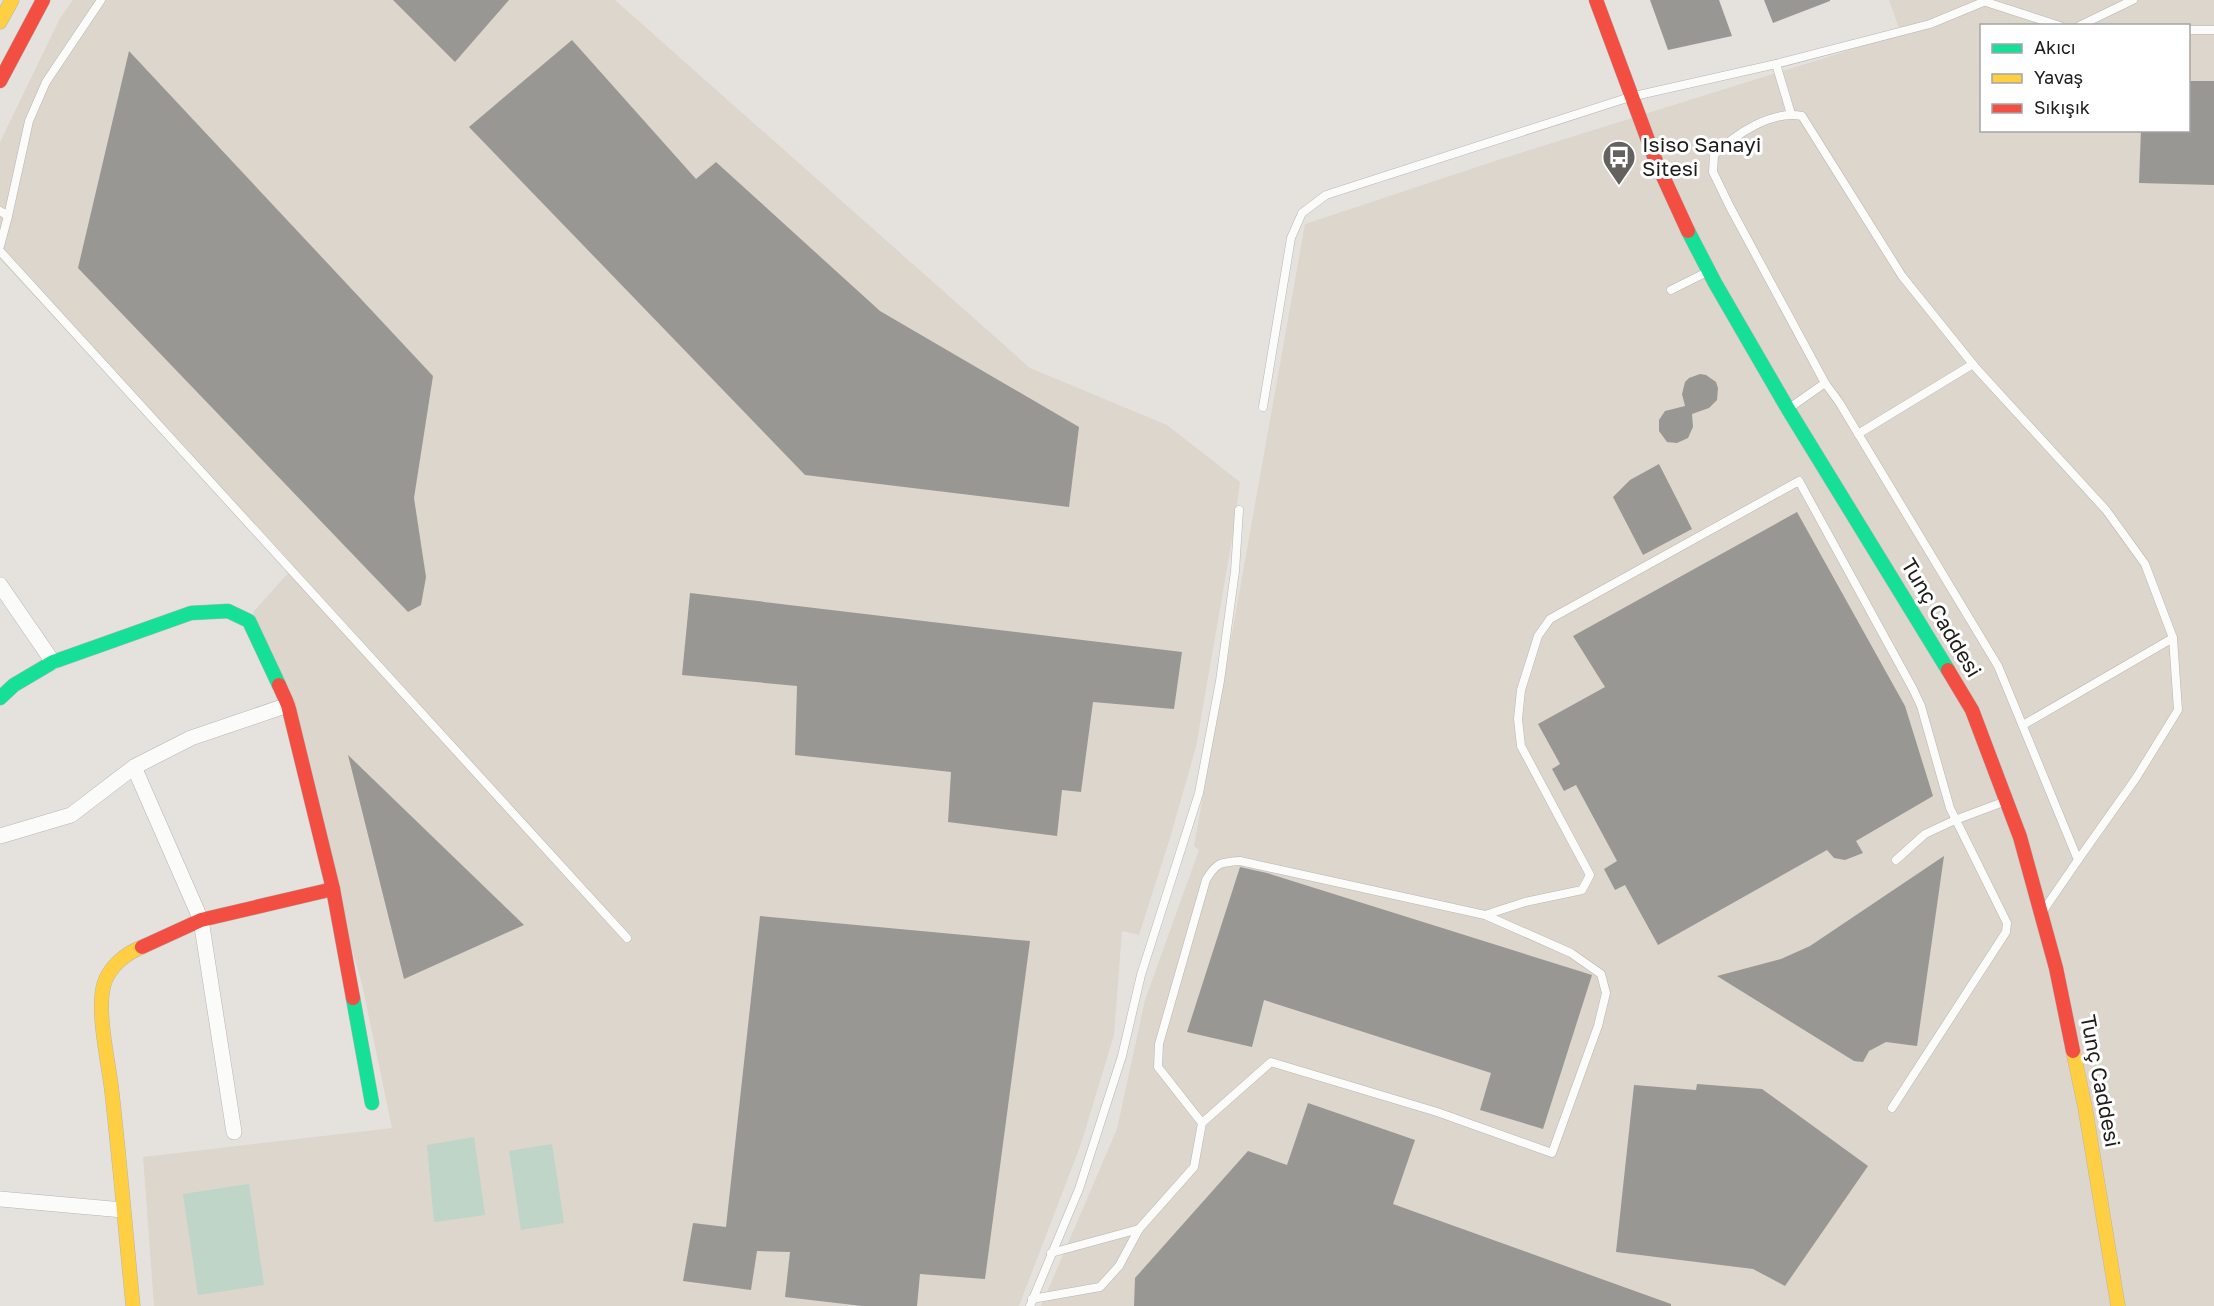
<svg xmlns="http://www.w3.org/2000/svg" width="2214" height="1306" font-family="'Golos Text',sans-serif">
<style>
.built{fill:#dcd6cd;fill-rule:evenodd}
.green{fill:#bed5c7}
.building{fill:#999794}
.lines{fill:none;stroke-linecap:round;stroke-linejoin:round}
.lane-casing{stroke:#b7b5b3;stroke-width:9}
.street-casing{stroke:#b7b5b3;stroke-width:16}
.fast-casing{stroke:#b7b5b3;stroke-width:15}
.slow-casing{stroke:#b7b5b3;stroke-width:15}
.jam-casing{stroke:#b7b5b3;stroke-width:15}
.lane{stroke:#fbfbfa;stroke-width:8}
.street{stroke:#fbfbfa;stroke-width:15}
.fast{stroke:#16e098;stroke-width:14}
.slow{stroke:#ffcf43;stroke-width:14}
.jam{stroke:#f24e42;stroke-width:14}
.labels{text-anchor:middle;stroke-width:6;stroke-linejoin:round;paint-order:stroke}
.poi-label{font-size:21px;fill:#1f1d1b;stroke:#fff;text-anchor:start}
.street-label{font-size:21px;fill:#1f1d1b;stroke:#fff}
</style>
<rect width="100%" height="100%" fill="#e5e2de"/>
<g class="built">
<path d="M73,0H615L1030,368L1167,425L1240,482L1233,534L1196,747L1170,838L1139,935L1122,931L1114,1035L1081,1144L1019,1306H154L143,1157L392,1128L362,984L253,612L290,571L0,259V142L60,18Z"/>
<path d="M1889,0H2214V1306H1041L1117,1129L1145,1000L1199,850L1194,846L1305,224L1498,160L1901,34ZM1982,26H2188V130H1982Z"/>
</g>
<g class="green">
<path d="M474,1137L485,1215L434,1222L427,1145Z"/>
<path d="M552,1144L564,1223L521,1230L509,1151Z"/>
<path d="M249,1184L264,1285L198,1295L183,1194Z"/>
</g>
<g class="building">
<path d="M393,0H509L455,62Z"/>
<path d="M1650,0H1719L1732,36L1668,50Z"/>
<path d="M1764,0H1830V1L1773,23Z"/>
<path d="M572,40L696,179L716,162L880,311L1079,427L1069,507L805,475L469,127Z"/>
<path d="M129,51L433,376L414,498L426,577L421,605L408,612L78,268Z"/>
<path d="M2188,81H2214V185L2139,183L2141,130H2188Z"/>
<path d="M1700,374L1706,375L1716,382L1718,388L1717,400L1709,408L1692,414L1693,427L1688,438L1677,443L1667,442L1659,431V420L1665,411L1685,406L1682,394L1685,382L1689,378Z"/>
<path d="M1659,464L1692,529L1643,555L1613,497L1630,480Z"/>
<path d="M1797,512L1905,706L1933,796L1856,841L1863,853L1845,860L1834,858L1827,850L1658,945L1625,885L1615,890L1604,869L1617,861L1576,785L1564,791L1552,769L1560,764L1538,724L1605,687L1573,636Z"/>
<path d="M690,593L1182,652L1174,709L1093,702L1081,792L1062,790L1057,836L948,822L951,772L795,755L797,686L682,675Z"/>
<path d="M348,755L524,925L404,979Z"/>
<path d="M1944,856L1917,1046L1886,1042L1869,1051L1863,1062L1854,1061L1717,976L1781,959L1810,946Z"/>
<path d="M1240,867L1267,873L1592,975L1543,1129L1480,1110L1491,1073L1264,1000L1252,1047L1187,1032Z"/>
<path d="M760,916L1030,941L985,1279L920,1274L917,1306H862L785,1297L790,1252L757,1251L751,1290L683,1281L693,1223L726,1227Z"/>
<path d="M1697,1084L1762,1089L1868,1166L1785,1286L1753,1269L1616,1252L1634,1085L1696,1090Z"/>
<path d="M1308,1103L1415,1140L1393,1204L1671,1304V1306H1134L1135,1278L1248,1151L1287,1165Z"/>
</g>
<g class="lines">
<defs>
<g id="lane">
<path d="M1987,0L1986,2L2060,26"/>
<path d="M2079,26L2133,0"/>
<path d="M2188,30H2214"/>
<path d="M1776,64L1791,114"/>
<path d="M0,211L8,216L29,121L46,82L101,0"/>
<path d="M0,246L8,216"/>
<path d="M0,251L627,938"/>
<path d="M1671,290L1707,272"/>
<path d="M1825,383L1730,207L1713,172L1714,155C1736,134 1771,110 1802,116L1902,276L1976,368L2106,510L2145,564L2173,638L2178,710L2136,778L2078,860"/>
<path d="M1263,407L1291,238L1302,213L1326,195L1630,97L1776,64L1930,24L1988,0"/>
<path d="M1788,409L1825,383L1839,402L1998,666L2078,860L2043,911"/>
<path d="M1858,434L1973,364"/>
<path d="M2023,725L2173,638"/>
<path d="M1896,860L1925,834L1955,820L2006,801"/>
<path d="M1485,915L1525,902L1582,890L1590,875L1521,746L1518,719L1521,690L1538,636L1550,619L1799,481L1913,689L1921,706L1950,808L2007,923L2006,932L1892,1108"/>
<path d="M1051,1253L1139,1229"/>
<path d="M1032,1299L1100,1287L1119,1266L1139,1229L1194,1167L1202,1123L1271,1062L1437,1112L1552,1153L1598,1026L1606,993L1601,974L1571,953L1485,915L1240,861C1220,862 1216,863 1206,880L1159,1044L1158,1067L1202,1123"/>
<path d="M1030,1306L1079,1189L1122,1056L1141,975L1199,793L1220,681L1235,571L1239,510"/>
</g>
<g id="street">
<path d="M0,585L53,662"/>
<path d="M134,767L201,920L234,1132"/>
<path d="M0,836L71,815L134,767L191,738L288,705"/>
<path d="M0,1199L123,1210"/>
</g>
<g id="fast">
<path d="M1688,231L1715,283L1788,409L1948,670"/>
<path d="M0,698L14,685L53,662L191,613L228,611L249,621L279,685"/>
<path d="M353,998L372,1103"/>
</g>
<g id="slow">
<path d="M0,22L12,0"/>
<path d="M2073,1051L2085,1107L2118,1306"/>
<path d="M133,1306C126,1235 120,1164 112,1093C109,1063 96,1012 104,984C109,967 126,953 142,947"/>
</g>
<g id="jam">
<path d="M1596,0L1655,159L1688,231"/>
<path d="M0,81L43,0"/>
<path d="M1948,670L1972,710L2020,837L2056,968L2073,1051"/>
<path d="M279,685L288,705L333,889L353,998"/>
<path d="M142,947L201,920L333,889"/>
</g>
</defs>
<use href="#lane" class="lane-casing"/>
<use href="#street" class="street-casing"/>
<use href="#fast" class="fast-casing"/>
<use href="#slow" class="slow-casing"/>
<use href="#jam" class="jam-casing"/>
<use href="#lane" class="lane"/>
<use href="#street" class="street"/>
<use href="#fast" class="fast"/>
<use href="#slow" class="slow"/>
<use href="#jam" class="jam"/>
</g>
<defs>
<symbol id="bus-pin" viewBox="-11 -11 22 30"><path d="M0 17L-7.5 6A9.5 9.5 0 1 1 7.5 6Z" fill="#64625f" stroke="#fff"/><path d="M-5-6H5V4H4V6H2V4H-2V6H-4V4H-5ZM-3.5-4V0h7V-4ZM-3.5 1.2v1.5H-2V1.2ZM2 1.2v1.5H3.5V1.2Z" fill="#fff"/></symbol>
</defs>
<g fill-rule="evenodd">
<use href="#bus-pin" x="1600" y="138" width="38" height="52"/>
</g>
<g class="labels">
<g class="poi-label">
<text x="1642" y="152">Isiso Sanayi<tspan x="1642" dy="24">Sitesi</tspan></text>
</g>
<g class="street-label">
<text transform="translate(1941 618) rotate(59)" y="7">Tunç Caddesi</text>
<text transform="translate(2100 1081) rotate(79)" y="7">Tunç Caddesi</text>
</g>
</g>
<rect x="1980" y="24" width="210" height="108" fill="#ffffff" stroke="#a5a5a4" stroke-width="1.5"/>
<rect x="1992" y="44" width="30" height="9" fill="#16e098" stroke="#a5a5a4" stroke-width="1.5"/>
<text x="2034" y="54" font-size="18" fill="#1f1d1b">Akıcı</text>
<rect x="1992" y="74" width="30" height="9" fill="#ffcf43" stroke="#a5a5a4" stroke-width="1.5"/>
<text x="2034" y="84" font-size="18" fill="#1f1d1b">Yavaş</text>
<rect x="1992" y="104" width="30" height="9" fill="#f24e42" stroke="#a5a5a4" stroke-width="1.5"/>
<text x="2034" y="114" font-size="18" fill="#1f1d1b">Sıkışık</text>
</svg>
